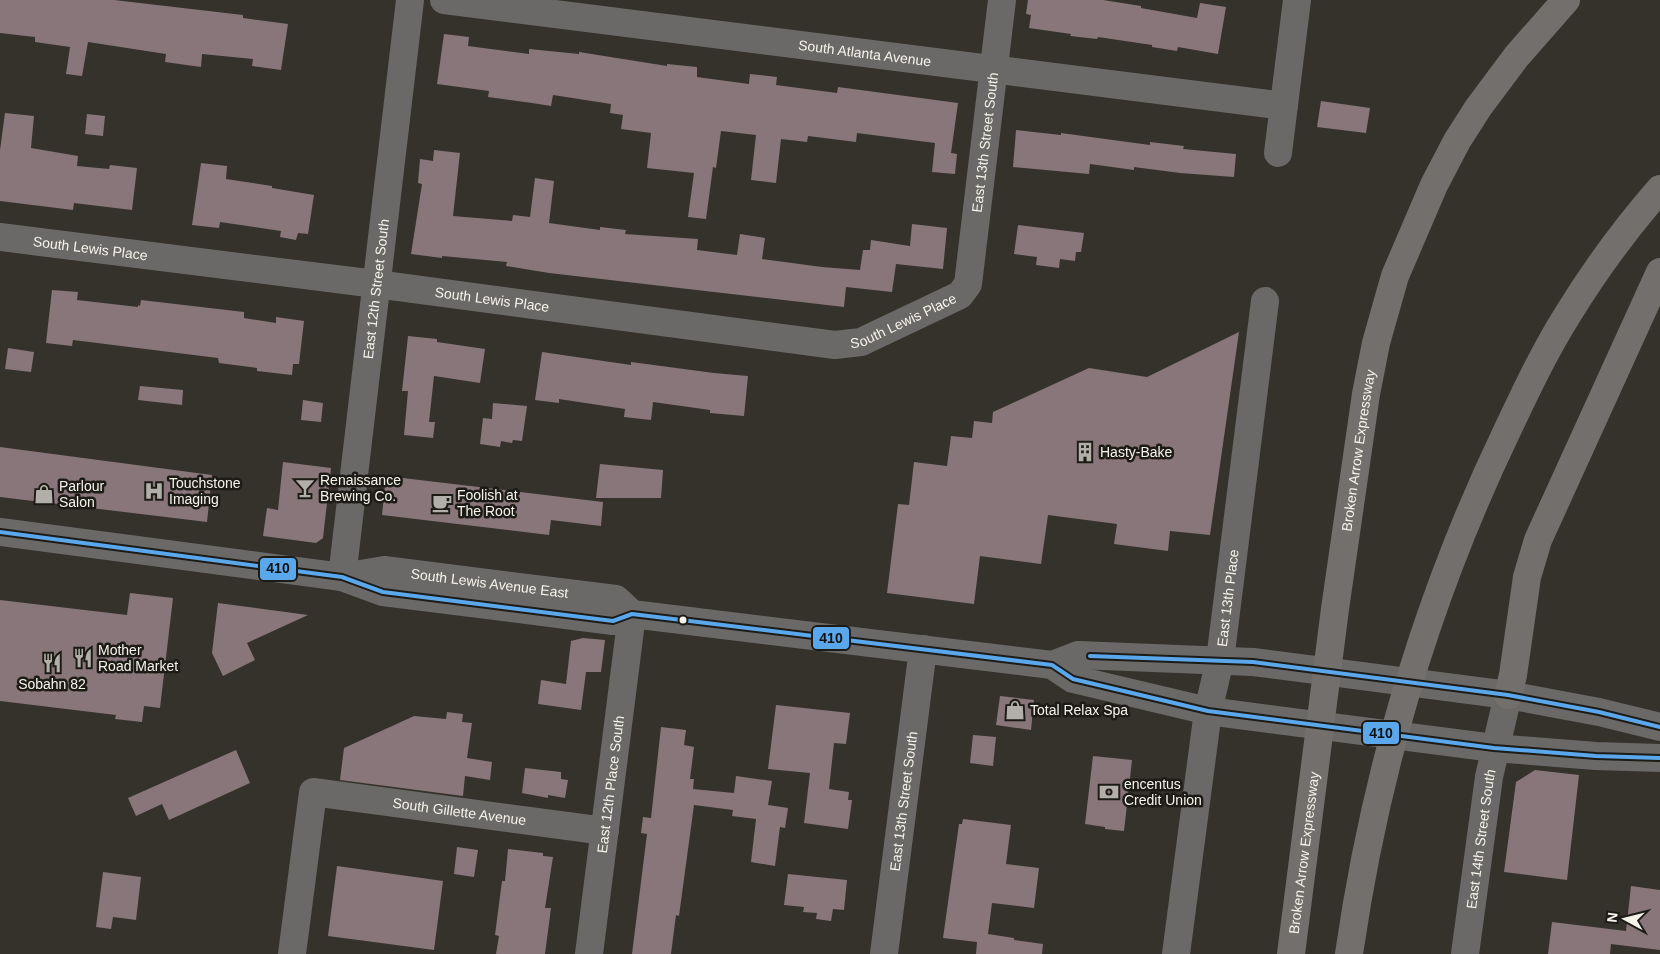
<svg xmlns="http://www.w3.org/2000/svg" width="1660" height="954" font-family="Arial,sans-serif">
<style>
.building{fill:#89767b}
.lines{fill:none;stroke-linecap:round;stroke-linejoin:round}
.minor{stroke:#6b6968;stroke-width:28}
.highway{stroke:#736f6c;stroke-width:28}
.bus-1-casing{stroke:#1d1b16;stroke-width:8}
.bus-1{stroke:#5aa8eb;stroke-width:4}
.bus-dot{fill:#f6f3eb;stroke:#1d1b16;stroke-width:2}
.labels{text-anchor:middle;stroke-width:5;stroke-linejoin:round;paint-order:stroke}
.street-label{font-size:14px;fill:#f6f3eb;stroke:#1d1b16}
.poi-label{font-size:14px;fill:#f6f3eb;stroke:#1d1b16;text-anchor:start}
.line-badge{stroke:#1d1b16;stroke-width:2}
.pale-badge-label{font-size:14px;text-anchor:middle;font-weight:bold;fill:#111}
</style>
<rect width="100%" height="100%" fill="#34322b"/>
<g class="building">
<path d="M0,0H114L243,15V18L288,24L281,70L252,66L253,59L202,54L201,67L165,62L166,54L88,42L82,76L66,74L70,47L35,42V37L0,33Z"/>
<path d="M1028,0H1103L1141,6V8L1197,18L1200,3L1226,7L1218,54L1178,47L1177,51L1152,47V45L1098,37L1097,39L1070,36L1071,34L1029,28L1031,15L1026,14Z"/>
<path d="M444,34L469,37L468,46L529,54V49L579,54V52L667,66V64L697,67V77L749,84L750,74L777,77L776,85L837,93L838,87L958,103L951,153L957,154L955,174L932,172L935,143L857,133L856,142L808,136L807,142L781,139L776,183L751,180L756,135L721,131L716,168L713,167L706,219L688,217L694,173L647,168L651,133L621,129L623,115L610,113L611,104L553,95L551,106L532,103L488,97L489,91L437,84Z"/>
<path d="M1321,101L1370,108L1366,133L1317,127Z"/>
<path d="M5,113L34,116L31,148L78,156L77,166L109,169L110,165L137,168L132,210L74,203L73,210L0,201V150Z"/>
<path d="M87,114L105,116L103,136L85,134Z"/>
<path d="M1016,130L1061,135V133L1150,145V142L1184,146L1183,149L1236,154L1234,177L1180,173L1134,167V170L1090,164L1089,174L1013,167Z"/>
<path d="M434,150L460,153L453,216L512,221L513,215L530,217L535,178L554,181L549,223L600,230V227L626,230L625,234L698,239L697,250L737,255L740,234L765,238L762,259L822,267L860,270L863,250H870L871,240L910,246L912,224L947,228L943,269L896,264L892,292L846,287L844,307L549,273L506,266L507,262L442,256V258L411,254L422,184L418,183L420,159L433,161Z"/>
<path d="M201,163L227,166L226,179L272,186V188L314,195L308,234L298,233L296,240L280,237L281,231L220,222L219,228L192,225Z"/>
<path d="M1018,225L1084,233L1081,252H1076L1075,261L1060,259L1059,268L1036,265L1037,257L1014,254Z"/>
<path d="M52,290L78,292L77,300L138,307V305L140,306L141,300L244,312V318L276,323V317L304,321L299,364H293L292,375L257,371V368L219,363L218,358L73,340L72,346L46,343Z"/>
<path d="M1239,332L1210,535L1170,531L1168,551L1114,544L1117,524L1048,515L1041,564L980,556L974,604L887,593L898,504L909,505L914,462L947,466L951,436L972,438L974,421L992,423L993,412L1089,368L1147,377Z"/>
<path d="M408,336L437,339V342L485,349L480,383L434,376L429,422H435L433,438L404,435L408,391H402Z"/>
<path d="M8,348L34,352L31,372L5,369Z"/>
<path d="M542,352L631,365V362L714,373L748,376L744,416L710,413V410L653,402L651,420L624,417L625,409L559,399V403L535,400Z"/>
<path d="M140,386L183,390L182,405L138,400Z"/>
<path d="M303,400L323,403L321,422L301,420Z"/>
<path d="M493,403L527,406L522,441L513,440L512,443L501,441L500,447L480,444L483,418L492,419Z"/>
<path d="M0,447L212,475L207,522L0,497Z"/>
<path d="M283,462L331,468L323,538L316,543L263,536L267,508L278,510Z"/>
<path d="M600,464L663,470L661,498H596Z"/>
<path d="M386,476L603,502L601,526L551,520L549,535L382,515Z"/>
<path d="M130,593L173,598L160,708L144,706L142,722L115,719L116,715L0,701V600L127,615Z"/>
<path d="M218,603L308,615L247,643L255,660L223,676L212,653Z"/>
<path d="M583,638L605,640L601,672H586L581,710L538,704L541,680L566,684L571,641Z"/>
<path d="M1000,696L1034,700L1031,730L996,725Z"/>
<path d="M776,705L850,713L846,744L834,743L829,789L849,792L848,800H852L848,829L804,823L810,773L768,769Z"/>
<path d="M447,712L463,714L462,722L472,723L467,758L492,762L490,780L465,776L463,796L340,780L344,748L414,716L446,719Z"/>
<path d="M661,727L686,730L684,745L694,747L690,779H694L693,789L734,793L736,776L772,781L768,805L788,808L785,828L780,827L775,866L751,862L756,819L732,816L733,810L694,805L679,916L676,915L671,954H632L647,834L641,833L643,817L651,818Z"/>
<path d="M973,735L996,737L993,766L970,763Z"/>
<path d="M236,750L250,783L169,820L162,804L136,816L128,798Z"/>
<path d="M1093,756L1132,760L1124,831L1105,829V827L1085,824Z"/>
<path d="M525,768L561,772V779L568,780L565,798L548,795V798L522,793Z"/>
<path d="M1535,770L1579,775L1567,880L1504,872L1516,782Z"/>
<path d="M963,819L1011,825L1006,864L1039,868L1034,908L992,903L988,934L1014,938V940L1043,944L1042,954H976L977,942L943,938L959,824H962Z"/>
<path d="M457,847L478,850L474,877L454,874Z"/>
<path d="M508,849L543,853V856L553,857L545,908H551L545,954H496L499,936L495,935L502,881H505Z"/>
<path d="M337,866L443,881L434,950L328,936Z"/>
<path d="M103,872L141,877L136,920L113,917L111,929L96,927Z"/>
<path d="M788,874L847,880L844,910L833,909L831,921L816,919L817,913L803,912L804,907L784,905Z"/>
<path d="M1631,886L1660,890V950L1611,944L1610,954H1548L1552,922L1626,931Z"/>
</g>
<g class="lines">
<g class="minor">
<path id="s1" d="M444,0L1284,106"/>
<path d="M1278,153L1297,0"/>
<path id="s2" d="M0,237L376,284L835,345L861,342L960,295L968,284L1002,0"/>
<path d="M0,532L342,577L383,592L613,621L632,614L1052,665L1073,679L1208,711L1494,748L1596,756L1660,758"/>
<path id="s3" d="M342,577L410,0"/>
<path id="s4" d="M343,577L384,570L616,599L632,614"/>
<path d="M1052,665L1078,655L1253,662L1508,695L1599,712L1660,727"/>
<path id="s5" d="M292,954L313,792L605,831"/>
<path id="s6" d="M589,954L632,614"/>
<path id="s7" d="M884,954L923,649"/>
<path id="s8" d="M1176,954L1208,711L1220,660L1265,301"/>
<path id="s9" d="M1465,954L1489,777L1508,695"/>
</g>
<g class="highway">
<path d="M1508,695L1513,675L1527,577L1538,540L1660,272"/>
<path id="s10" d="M1291,954L1335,609L1366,394L1376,343L1395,276L1434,185L1457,141L1478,108L1516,57L1566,0"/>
<path d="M1349,954C1375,773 1427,598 1506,433C1525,393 1544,352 1568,314C1595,270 1626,228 1660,189"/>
</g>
<defs>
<g id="bus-1">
<path d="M0,532L342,577L383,592L613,621L632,614L1052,665L1073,679L1208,711L1494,748L1596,756L1660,758"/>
<path d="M1090,656L1253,662L1508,695L1599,712L1660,727"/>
</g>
</defs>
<use href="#bus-1" class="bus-1-casing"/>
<use href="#bus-1" class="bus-1"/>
</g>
<defs>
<symbol id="building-bare" viewBox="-9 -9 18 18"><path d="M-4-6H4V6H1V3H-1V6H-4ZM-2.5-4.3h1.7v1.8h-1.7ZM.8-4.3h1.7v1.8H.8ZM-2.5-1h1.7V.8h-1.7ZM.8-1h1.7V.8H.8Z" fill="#b2afa8" stroke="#1d1b16" stroke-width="2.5" paint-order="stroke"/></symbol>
<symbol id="bar-bare" viewBox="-9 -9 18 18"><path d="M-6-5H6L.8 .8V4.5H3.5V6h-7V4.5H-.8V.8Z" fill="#b2afa8" stroke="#1d1b16" stroke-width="2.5" paint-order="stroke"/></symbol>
<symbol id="hospital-bare" viewBox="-9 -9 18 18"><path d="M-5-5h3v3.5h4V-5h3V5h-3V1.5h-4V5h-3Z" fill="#b2afa8" stroke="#1d1b16" stroke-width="2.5" paint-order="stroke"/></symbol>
<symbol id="shop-bare" viewBox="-9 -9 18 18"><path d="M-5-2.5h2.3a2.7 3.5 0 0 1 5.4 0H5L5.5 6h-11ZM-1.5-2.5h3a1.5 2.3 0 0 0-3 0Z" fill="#b2afa8" stroke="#1d1b16" stroke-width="2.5" paint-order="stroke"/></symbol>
<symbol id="cafe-bare" viewBox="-9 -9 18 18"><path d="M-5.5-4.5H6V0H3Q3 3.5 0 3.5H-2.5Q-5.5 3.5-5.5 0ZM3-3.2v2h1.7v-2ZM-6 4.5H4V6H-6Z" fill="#b2afa8" stroke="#1d1b16" stroke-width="2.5" paint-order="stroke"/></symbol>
<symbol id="restaurant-bare" viewBox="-9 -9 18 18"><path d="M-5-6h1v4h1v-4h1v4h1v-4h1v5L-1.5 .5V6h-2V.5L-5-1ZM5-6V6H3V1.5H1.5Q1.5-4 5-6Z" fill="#b2afa8" stroke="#1d1b16" stroke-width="2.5" paint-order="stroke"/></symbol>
<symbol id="bank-bare" viewBox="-9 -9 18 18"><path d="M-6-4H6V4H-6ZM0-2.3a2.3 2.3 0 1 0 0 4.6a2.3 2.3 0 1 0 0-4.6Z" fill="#b2afa8" stroke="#1d1b16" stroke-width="2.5" paint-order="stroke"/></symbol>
</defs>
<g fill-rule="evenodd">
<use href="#building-bare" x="1071" y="438" width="28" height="28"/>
<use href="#bar-bare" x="291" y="474" width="28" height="28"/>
<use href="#hospital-bare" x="140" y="477" width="28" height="28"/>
<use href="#shop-bare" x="30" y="480" width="28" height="28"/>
<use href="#cafe-bare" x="428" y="489" width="28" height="28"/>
<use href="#restaurant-bare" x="69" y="644" width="28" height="28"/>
<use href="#restaurant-bare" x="38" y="649" width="28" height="28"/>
<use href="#shop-bare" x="1001" y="696" width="28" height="28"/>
<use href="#bank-bare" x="1095" y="778" width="28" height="28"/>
</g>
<circle class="bus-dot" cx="683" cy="620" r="4.5"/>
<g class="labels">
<g class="street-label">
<text dy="5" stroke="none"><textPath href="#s1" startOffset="424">South Atlanta Avenue</textPath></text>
<text dy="5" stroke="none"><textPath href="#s2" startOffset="1134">East 13th Street South</textPath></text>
<text dy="5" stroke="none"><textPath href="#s2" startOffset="91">South Lewis Place</textPath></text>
<text dy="5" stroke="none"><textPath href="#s3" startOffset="290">East 12th Street South</textPath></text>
<text dy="5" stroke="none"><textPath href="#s2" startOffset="496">South Lewis Place</textPath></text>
<text dy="5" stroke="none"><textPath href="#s2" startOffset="915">South Lewis Place</textPath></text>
<text dy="5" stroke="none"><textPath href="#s10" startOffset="508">Broken Arrow Expressway</textPath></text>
<text dy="5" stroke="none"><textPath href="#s4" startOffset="148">South Lewis Avenue East</textPath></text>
<text dy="5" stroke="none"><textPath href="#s8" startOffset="360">East 13th Place</textPath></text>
<text dy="5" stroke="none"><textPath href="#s6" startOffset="171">East 12th Place South</textPath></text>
<text dy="5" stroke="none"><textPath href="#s7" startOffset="154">East 13th Street South</textPath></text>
<text dy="5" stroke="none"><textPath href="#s5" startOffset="311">South Gillette Avenue</textPath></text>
<text dy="5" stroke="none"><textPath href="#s9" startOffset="116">East 14th Street South</textPath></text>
<text dy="5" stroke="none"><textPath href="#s10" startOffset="102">Broken Arrow Expressway</textPath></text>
</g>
<g class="poi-label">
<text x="1100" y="457">Hasty-Bake</text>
<text x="320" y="485">Renaissance<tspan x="320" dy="16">Brewing Co.</tspan></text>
<text x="169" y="488">Touchstone<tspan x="169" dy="16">Imaging</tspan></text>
<text x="59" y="491">Parlour<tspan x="59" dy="16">Salon</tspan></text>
<text x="457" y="500">Foolish at<tspan x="457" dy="16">The Root</tspan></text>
<text x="98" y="655">Mother<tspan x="98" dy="16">Road Market</tspan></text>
<text x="52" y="689" text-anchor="middle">Sobahn 82</text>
<text x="1030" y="715">Total Relax Spa</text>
<text x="1124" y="789">encentus<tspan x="1124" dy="16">Credit Union</tspan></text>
</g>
</g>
<g class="line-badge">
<rect x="259" y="557" width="38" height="24" rx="5" fill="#5aa8eb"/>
<rect x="812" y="626" width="38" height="24" rx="5" fill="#5aa8eb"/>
<rect x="1362" y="721" width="38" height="24" rx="5" fill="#5aa8eb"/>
</g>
<g class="pale-badge-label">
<text x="278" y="573">410</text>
<text x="831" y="643">410</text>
<text x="1381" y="738">410</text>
</g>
<g transform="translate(1625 919) rotate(277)" stroke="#1d1b16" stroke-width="4" paint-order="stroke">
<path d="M0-4L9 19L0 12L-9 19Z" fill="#f6f3eb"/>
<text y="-8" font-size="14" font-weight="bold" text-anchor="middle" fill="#f6f3eb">N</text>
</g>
</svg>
